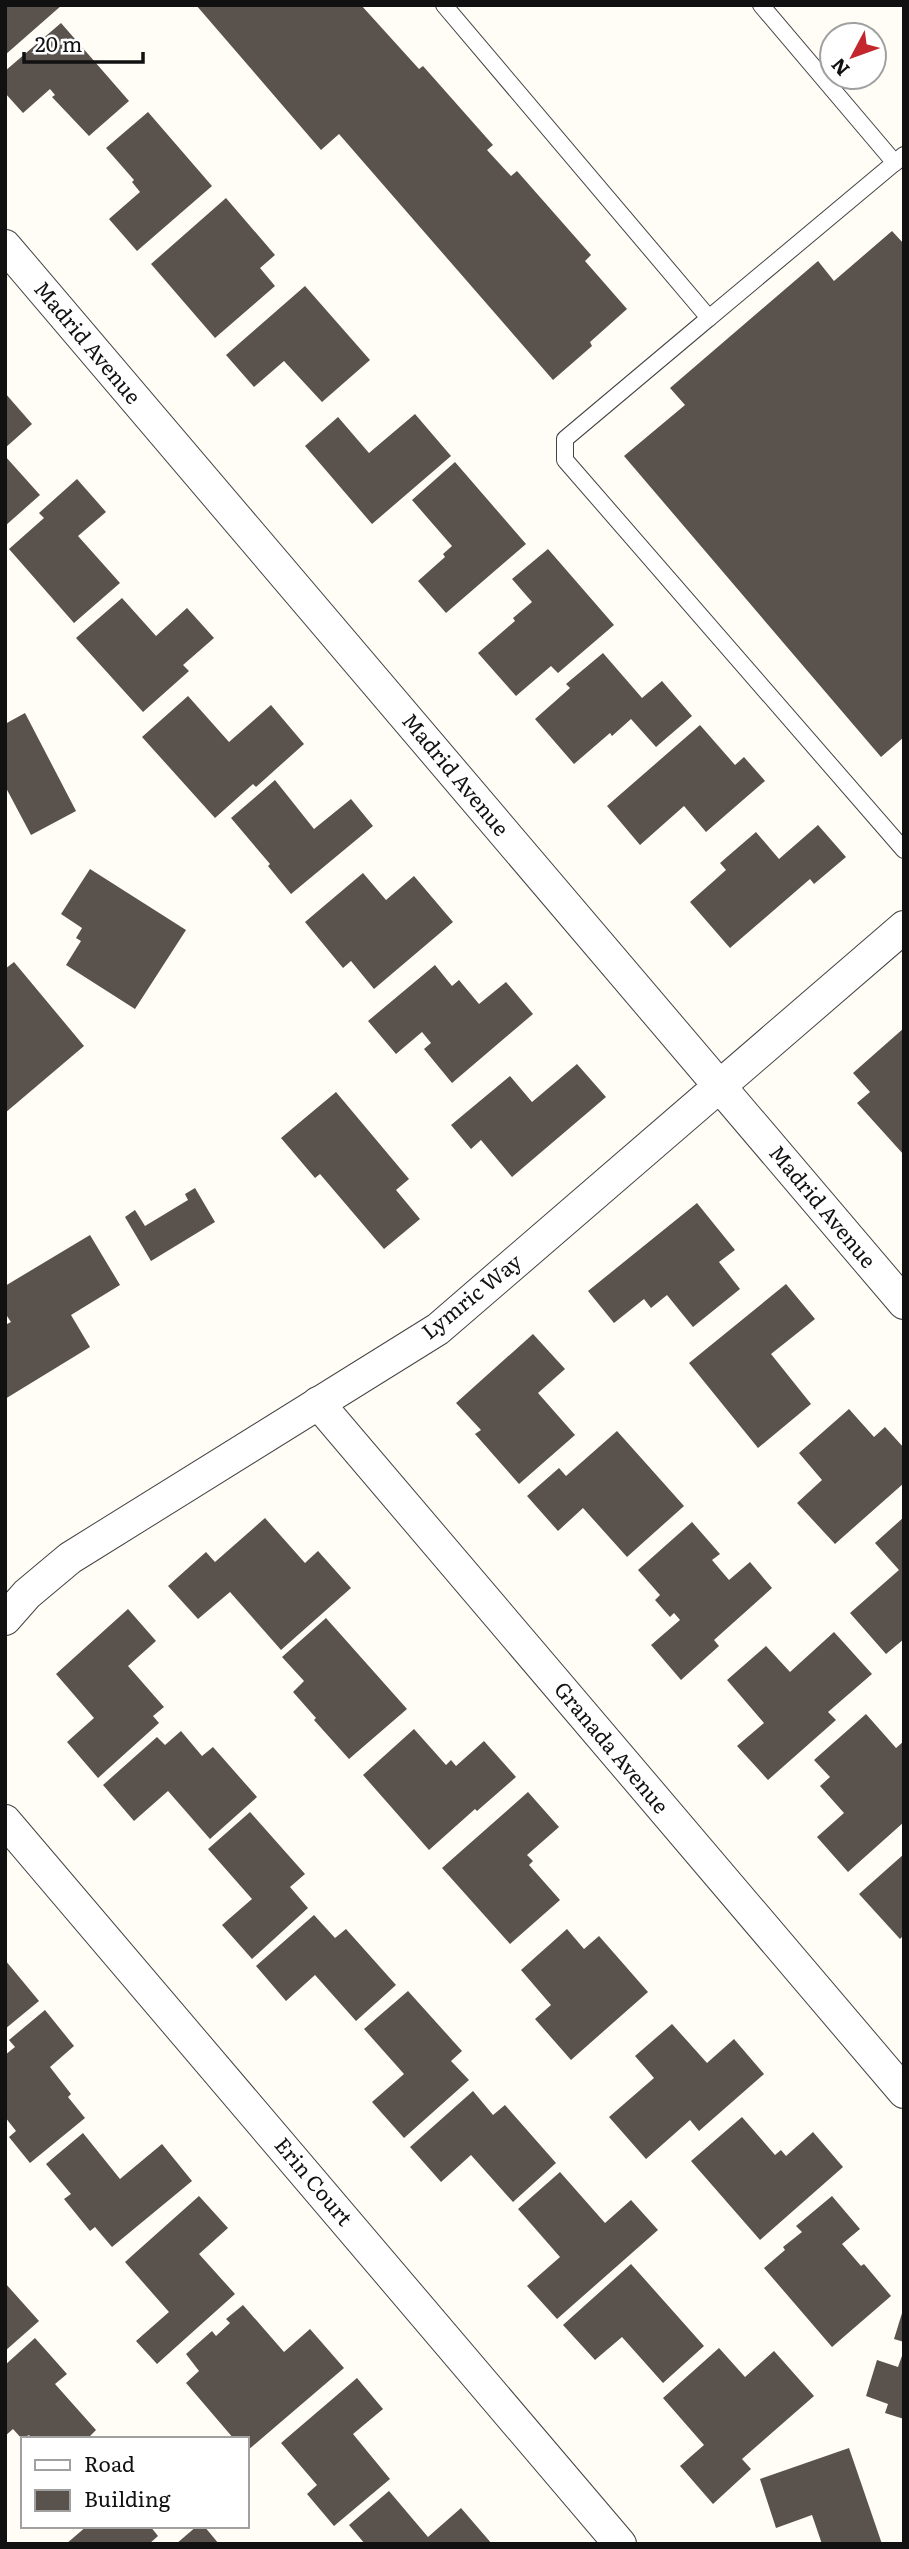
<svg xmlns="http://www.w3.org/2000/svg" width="909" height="2549" font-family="Literata,serif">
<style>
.building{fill:#5a524d}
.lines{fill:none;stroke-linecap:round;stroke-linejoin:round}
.service-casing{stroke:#444;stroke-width:18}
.minor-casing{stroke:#444;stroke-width:34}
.service{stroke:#fff;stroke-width:16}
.minor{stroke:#fff;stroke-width:32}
.labels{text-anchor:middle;stroke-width:7;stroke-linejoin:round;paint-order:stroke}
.street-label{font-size:21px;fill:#111;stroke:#fff}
</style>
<rect width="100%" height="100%" fill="#fffdf5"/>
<g class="building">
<path d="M5,5H62L5,55Z"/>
<path d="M196,5H361L419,69L423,66L493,145L487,150L511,176L517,171L591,255L585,261L627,309L590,342L592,346L553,380L339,134L321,150Z"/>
<path d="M61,23L129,101L89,136L52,97L55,95L50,89L23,113L5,93V71Z"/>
<path d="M148,112L212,186L137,251L109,219L140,192L132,182L134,180L106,148Z"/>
<path d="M226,198L275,255L260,268L275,286L215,338L151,264Z"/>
<path d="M892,231L904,244V737L881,757L624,456L685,405L670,388L818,261L834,281Z"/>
<path d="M305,286L370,360L322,402L284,361L254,387L226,355Z"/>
<path d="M5,393L32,424L5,448Z"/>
<path d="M415,414L451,456L372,524L305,446L338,417L369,453Z"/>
<path d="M5,456L40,495L5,526Z"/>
<path d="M455,462L526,544L446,613L418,581L445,557L443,554L452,546L412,500Z"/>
<path d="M77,479L106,512L78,536L120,583L74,623L9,549L44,518L39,513Z"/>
<path d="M548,549L614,625L558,673L551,666L516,696L478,653L515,621L513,618L532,602L512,579Z"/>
<path d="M122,598L156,636L187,608L214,638L183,665L189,671L143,712L76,638Z"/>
<path d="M603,653L642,698L662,681L692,716L656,747L631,719L612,736L610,733L574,764L535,719L570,688L566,684Z"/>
<path d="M188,696L229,742L271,705L304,744L256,787L253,784L215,818L142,737Z"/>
<path d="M25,713L76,811L31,835L5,786V724Z"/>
<path d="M700,725L735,765L744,757L765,781L706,832L684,806L640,845L607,806Z"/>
<path d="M275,780L314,829L351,799L373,826L291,894L268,866L270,864L231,818Z"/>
<path d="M818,825L846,857L814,884L810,879L730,948L690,902L726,870L720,863L756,832L779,859Z"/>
<path d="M90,869L186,930L135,1009L66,965L81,941L76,938L82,928L61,914Z"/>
<path d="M363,873L386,900L414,876L453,922L374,989L351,961L343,968L305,922Z"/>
<path d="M14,962L84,1046L5,1113V969Z"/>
<path d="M435,965L452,986L459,980L479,1004L506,982L533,1014L452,1083L424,1049L431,1043L422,1032L396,1054L368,1021Z"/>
<path d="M904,1028V1155L857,1103L870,1092L853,1073Z"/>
<path d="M577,1064L606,1097L512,1177L481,1140L471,1149L451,1125L510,1076L532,1102Z"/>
<path d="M336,1092L409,1179L396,1190L420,1219L384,1249L320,1174L315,1178L281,1138Z"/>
<path d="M195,1188L215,1222L151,1261L125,1217L135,1210L145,1226L188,1200L185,1194Z"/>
<path d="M697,1203L735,1250L719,1262L740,1289L693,1327L667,1295L651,1308L644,1299L614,1323L588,1291Z"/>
<path d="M90,1235L120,1285L71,1315L90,1347L5,1399V1325L11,1322L5,1313V1286Z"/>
<path d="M786,1284L815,1319L771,1354L811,1404L758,1448L689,1363Z"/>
<path d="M533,1334L565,1369L538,1393L575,1435L519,1484L475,1434L481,1430L456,1403Z"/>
<path d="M849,1409L874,1437L885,1427L904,1448V1483L835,1544L797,1503L822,1480L799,1453Z"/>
<path d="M617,1431L684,1506L627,1557L583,1508L558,1531L527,1496L559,1468L566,1476Z"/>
<path d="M904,1517V1639L886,1654L850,1613L899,1570L875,1543Z"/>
<path d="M265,1518L305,1563L318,1551L351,1588L281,1650L230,1592L198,1619L168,1586L206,1552L215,1562Z"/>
<path d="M692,1522L720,1554L712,1560L729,1580L750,1562L772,1588L714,1640L719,1646L681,1680L651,1645L680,1620L674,1613L670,1617L655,1600L660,1595L638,1570Z"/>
<path d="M128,1609L156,1641L128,1666L164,1707L153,1716L159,1723L98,1778L67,1742L94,1718L56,1674Z"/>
<path d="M326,1618L407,1709L349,1759L314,1720L316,1718L293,1692L304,1681L282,1657Z"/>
<path d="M834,1632L872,1674L828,1712L836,1720L768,1780L737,1746L764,1723L727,1680L766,1646L790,1672Z"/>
<path d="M866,1714L896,1748L904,1741V1822L848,1872L817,1837L844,1813L820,1786L830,1777L814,1760Z"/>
<path d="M414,1729L446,1765L451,1760L456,1766L484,1741L516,1777L477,1811L475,1809L429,1850L363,1775Z"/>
<path d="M181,1731L202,1756L213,1747L257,1797L210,1839L168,1791L134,1821L103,1785L157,1737L165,1745Z"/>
<path d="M528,1792L559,1827L527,1855L533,1861L529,1865L560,1900L510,1944L442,1868Z"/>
<path d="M250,1812L305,1874L290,1887L308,1908L252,1959L222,1925L252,1899L208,1849Z"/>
<path d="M904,1854V1935L900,1939L859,1894Z"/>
<path d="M314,1915L335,1938L346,1929L396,1985L356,2021L315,1975L286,2001L256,1966Z"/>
<path d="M567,1929L584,1949L599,1936L648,1992L571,2060L535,2019L551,2005L521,1970Z"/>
<path d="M5,1960L39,2001L5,2029Z"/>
<path d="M408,1991L462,2051L451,2061L469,2080L404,2138L372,2102L404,2074L364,2029Z"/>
<path d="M45,2010L74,2046L50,2067L71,2094L68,2097L85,2118L30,2163L9,2137L16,2131L5,2117V2055L15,2047L9,2040Z"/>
<path d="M672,2024L707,2063L734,2039L764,2074L699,2131L690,2120L646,2159L609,2117L654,2078L635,2056Z"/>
<path d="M473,2091L493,2115L505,2105L556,2163L513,2202L471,2155L441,2182L410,2147Z"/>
<path d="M742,2117L775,2155L781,2150L786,2156L813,2132L843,2167L760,2240L691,2161Z"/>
<path d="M83,2133L120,2179L162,2144L192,2181L112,2247L95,2227L90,2231L64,2199L71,2194L46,2164Z"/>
<path d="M560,2172L605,2223L631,2200L658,2230L557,2319L527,2286L560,2257L518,2209Z"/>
<path d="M199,2196L228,2228L199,2254L235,2294L157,2364L136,2341L169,2312L125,2262Z"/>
<path d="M832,2196L860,2229L842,2244L861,2266L864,2264L891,2296L832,2347L764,2268L785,2250L783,2247L802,2232L796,2226Z"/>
<path d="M631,2264L704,2346L663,2383L622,2337L595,2360L563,2325Z"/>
<path d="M5,2283L39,2321L5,2351Z"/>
<path d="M243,2305L284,2352L310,2329L344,2368L247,2451V2439H234L186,2383L199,2371L186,2354L212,2331L216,2336L230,2323L226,2319Z"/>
<path d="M903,2310H904V2342L894,2339Z"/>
<path d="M35,2338L67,2374L55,2384L96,2430L87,2439H32L29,2435L22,2439L13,2429L5,2436V2365Z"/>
<path d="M719,2348L745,2377L774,2351L814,2396L742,2459L751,2469L713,2504L680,2466L704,2445L663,2398Z"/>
<path d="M903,2353H904V2419L885,2413L888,2404L866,2396L877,2360L898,2367Z"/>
<path d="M357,2378L383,2409L353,2434L390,2479L334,2526L307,2494L317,2485L281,2443Z"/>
<path d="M849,2448L882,2544H822L812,2515L776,2528L760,2479Z"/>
<path d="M389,2491L428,2537L461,2508L492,2544H365L349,2525Z"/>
<path d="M87,2526H150L158,2536L149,2544H66Z"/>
<path d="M197,2526H204L219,2544H176Z"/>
</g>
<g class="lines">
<defs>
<g id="service">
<path d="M444,5L709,318L904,155"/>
<path d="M761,5L895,163"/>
<path d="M709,318L565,439V460L904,850"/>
</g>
<g id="minor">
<path d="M5,246L904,1303"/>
<path d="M318,1403L904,2092"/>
<path d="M5,1619L27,1594L70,1558L438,1329L904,927"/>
<path d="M5,1821L620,2544"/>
</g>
</defs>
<use href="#service" class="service-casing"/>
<use href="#minor" class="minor-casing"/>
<use href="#service" class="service"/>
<use href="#minor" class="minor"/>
</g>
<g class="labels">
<g class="street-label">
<text transform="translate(87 343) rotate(50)" y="7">Madrid Avenue</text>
<text transform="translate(455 775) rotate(50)" y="7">Madrid Avenue</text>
<text transform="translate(822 1207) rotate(50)" y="7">Madrid Avenue</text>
<text transform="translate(472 1297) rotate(-39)" y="7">Lymric Way</text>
<text transform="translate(611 1748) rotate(50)" y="7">Granada Avenue</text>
<text transform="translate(313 2182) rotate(50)" y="7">Erin Court</text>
</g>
</g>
<rect width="909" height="2549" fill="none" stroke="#111111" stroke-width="14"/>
<rect x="21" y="2437" width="228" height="91" fill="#ffffff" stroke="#a0a0a0" stroke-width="2"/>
<rect x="35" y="2460" width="35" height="10" fill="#ffffff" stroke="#a0a0a0" stroke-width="2"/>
<text x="84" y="2472" font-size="21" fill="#111111">Road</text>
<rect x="35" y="2490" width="35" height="21" fill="#5a524d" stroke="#a0a0a0" stroke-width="2"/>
<text x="84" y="2507" font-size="21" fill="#111111">Building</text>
<g transform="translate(853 56) rotate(229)"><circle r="33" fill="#ffffff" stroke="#a0a0a0" stroke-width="2"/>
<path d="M0-5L12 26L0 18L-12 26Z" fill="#c4262e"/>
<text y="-10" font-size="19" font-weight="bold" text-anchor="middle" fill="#111111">N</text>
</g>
<path d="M24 52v10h119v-10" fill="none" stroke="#111111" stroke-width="3.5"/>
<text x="35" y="52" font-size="21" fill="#111111" stroke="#ffffff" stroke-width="5" paint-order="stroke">20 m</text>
</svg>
